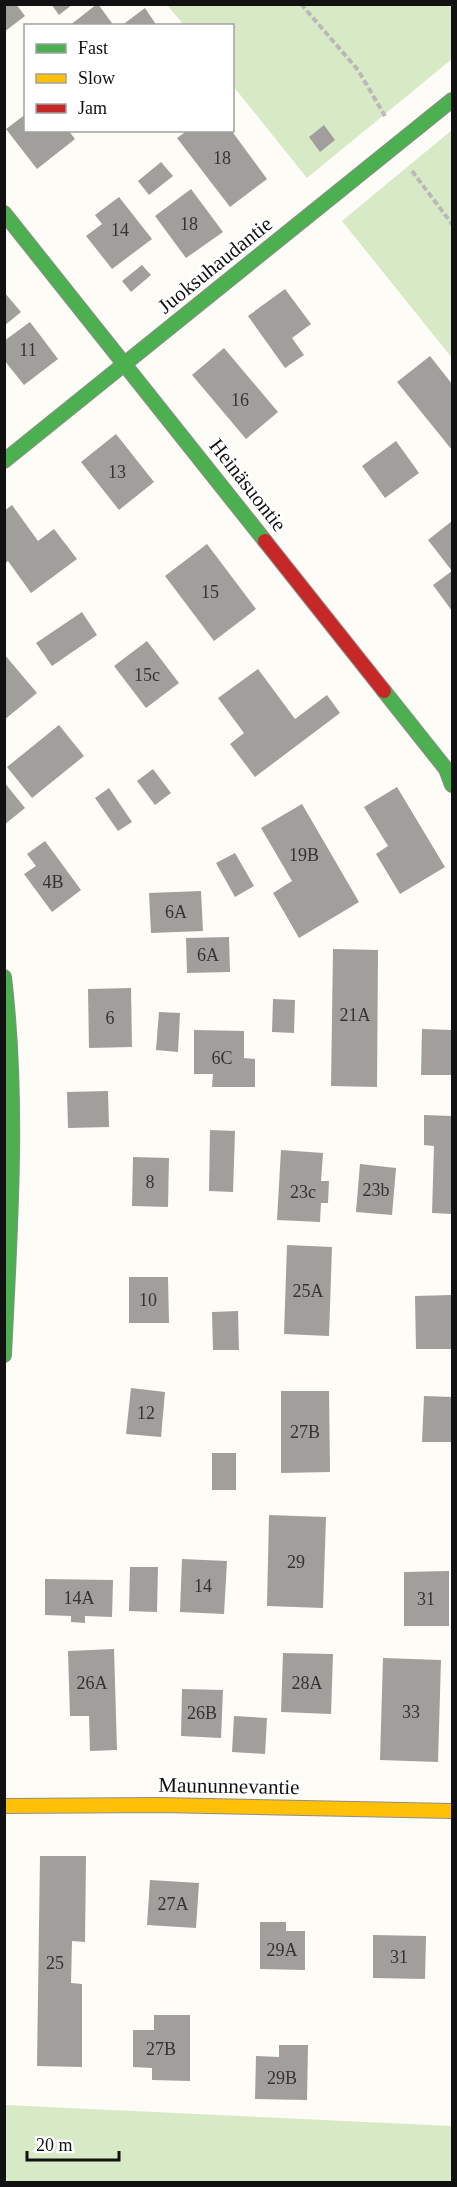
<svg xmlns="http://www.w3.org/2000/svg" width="457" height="2187" font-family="'Times New Roman',serif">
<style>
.forest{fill:#d8eac5}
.building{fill:#a19f9c}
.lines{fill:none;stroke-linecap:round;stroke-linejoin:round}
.fast-casing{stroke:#8e8d8b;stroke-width:16}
.slow-casing{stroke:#8e8d8b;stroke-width:16}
.jam-casing{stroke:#8e8d8b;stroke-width:16}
.path{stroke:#b9b9b8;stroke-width:4;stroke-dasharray:6 3;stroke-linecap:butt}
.fast{stroke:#4caf50;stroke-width:14}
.slow{stroke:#ffc107;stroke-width:14}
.jam{stroke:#c62828;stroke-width:14}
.labels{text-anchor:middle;stroke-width:6;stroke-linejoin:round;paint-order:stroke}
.number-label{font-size:18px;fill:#353434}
.street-label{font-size:21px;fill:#111;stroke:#fff}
</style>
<rect width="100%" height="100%" fill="#fdfcf7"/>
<g class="forest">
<path d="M167,5H452V59L307,178L233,86L232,26L184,25Z"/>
<path d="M452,130V358L342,221Z"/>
<path d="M5,2105L452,2126V2182H5Z"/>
</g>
<g class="building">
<path d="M4,4H16L25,16L4,32Z"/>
<path d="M51,4H73L59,15Z"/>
<path d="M98,4L114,26H69L97,4Z"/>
<path d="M145,8L157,26H121Z"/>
<path d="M26,114V130H68L75,139L37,169L6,129Z"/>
<path d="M324,125L335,140L320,152L309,137Z"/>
<path d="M188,130H231L267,179L230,207L177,138Z"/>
<path d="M161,162L173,176L149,195L138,181Z"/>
<path d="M191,189L223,232L186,258L155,216Z"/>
<path d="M119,197L152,239L112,269L86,236L102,224L95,215Z"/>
<path d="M142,265L151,275L131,292L122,281Z"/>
<path d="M285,289L311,324L292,338L304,355L285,368L248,316Z"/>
<path d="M4,292L21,312L4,326Z"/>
<path d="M30,322L58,359L24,385L4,360V341Z"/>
<path d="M224,348L278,412L246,439L192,375Z"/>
<path d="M430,356L452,384V450L397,382Z"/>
<path d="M116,434L154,482L119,510L81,462Z"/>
<path d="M396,441L419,473L385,498L362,466Z"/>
<path d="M12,505L38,541L54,529L77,559L31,593L8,561L4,564V511Z"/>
<path d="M452,521V611L433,585L452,571L428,540Z"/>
<path d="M207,544L256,609L214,641L165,576Z"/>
<path d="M82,612L97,635L52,666L36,643Z"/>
<path d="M147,641L179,683L146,708L114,666Z"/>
<path d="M4,654L37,693L4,720Z"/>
<path d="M258,669L295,719L327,695L340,713L255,777L230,744L244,733L218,698Z"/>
<path d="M59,725L84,756L32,798L7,767Z"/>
<path d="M153,769L171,793L155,805L137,781Z"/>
<path d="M4,782L25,808L4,825Z"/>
<path d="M397,787L445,867L400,894L376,854L388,846L364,807Z"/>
<path d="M109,788L132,822L118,831L95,798Z"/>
<path d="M302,804L359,902L299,938L273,893L292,881L261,828Z"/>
<path d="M45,841L81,890L52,912L24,874L36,866L27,854Z"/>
<path d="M235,853L254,886L235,897L216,863Z"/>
<path d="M201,891L203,931L151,933L149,893Z"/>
<path d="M229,937L230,972L187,973L186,938Z"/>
<path d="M333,949L378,950L377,1087L331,1086Z"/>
<path d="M131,988L132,1047L89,1048L88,989Z"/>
<path d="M273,999L295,1000L294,1033L272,1032Z"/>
<path d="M159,1012L180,1013L178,1052L156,1050Z"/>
<path d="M422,1029L452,1030V1075H421Z"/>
<path d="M194,1030L244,1031V1058L255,1059V1087H212L213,1074H194Z"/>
<path d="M108,1091L109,1127L68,1128L67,1092Z"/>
<path d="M424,1115L452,1116V1214L432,1213L434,1146L424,1145Z"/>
<path d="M210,1130L235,1131L233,1192L209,1191Z"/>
<path d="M281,1150L323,1153L321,1181H329L328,1203H321L320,1222L277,1220Z"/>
<path d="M133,1157L169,1158L168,1207L132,1206Z"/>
<path d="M360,1164L396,1168L392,1215L356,1212Z"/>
<path d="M287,1245L332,1247L329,1336L284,1334Z"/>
<path d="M129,1277H168L169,1323H129Z"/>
<path d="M452,1295V1349H416L415,1296Z"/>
<path d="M238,1311L239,1350H213L212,1312Z"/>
<path d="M131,1388L165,1392L161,1437L126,1434Z"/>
<path d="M281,1391H329L330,1472L281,1473Z"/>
<path d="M424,1396L452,1397V1442H422Z"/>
<rect x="212" y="1453" width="24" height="37"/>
<path d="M269,1515L326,1517L323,1608L267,1606Z"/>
<path d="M182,1559L227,1561L224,1614L180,1612Z"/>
<path d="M130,1567H158L157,1612L129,1611Z"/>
<path d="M449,1571V1626H404V1572Z"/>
<path d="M45,1579L113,1580L112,1617L85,1616V1623L71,1622V1616L45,1615Z"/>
<path d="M114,1649L117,1750L90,1751L89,1716H70L68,1651Z"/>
<path d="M283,1653L333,1654L331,1714L281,1712Z"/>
<path d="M383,1658L441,1660L438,1762L380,1760Z"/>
<path d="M182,1689L223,1690L221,1738L181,1736Z"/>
<path d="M234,1716L267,1718L265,1754L232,1752Z"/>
<path d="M40,1856H86L85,1942L72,1941L71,1983L82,1984V2067L37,2066Z"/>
<path d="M150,1880L199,1883L196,1928L147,1925Z"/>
<path d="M260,1922H286V1931H305V1970L260,1969Z"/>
<path d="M373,1935L426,1936L425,1979L373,1978Z"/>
<path d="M154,2015H190V2081L152,2080V2068L133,2067V2030H154Z"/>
<path d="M279,2045H308L307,2100L255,2099L256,2056L279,2057Z"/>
</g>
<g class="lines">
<defs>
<g id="fast">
<path d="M4,213L265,541"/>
<path d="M4,461L452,100"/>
<path d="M384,691L446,769L452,785"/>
<path d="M4,977C19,1103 10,1229 4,1355"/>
</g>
<path id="slow" d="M4,1806L160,1805L452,1811"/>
<path id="jam" d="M265,541L384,691"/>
</defs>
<use href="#fast" class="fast-casing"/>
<use href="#slow" class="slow-casing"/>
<use href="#jam" class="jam-casing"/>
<g class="path">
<path d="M301,4L358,70L385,116"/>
<path d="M412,171L452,224"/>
</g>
<use href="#fast" class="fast"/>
<use href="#slow" class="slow"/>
<use href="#jam" class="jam"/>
</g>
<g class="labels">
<g class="number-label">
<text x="222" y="164">18</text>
<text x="189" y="230">18</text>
<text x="120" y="236">14</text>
<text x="28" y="356">11</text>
<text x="240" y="406">16</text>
<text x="117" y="478">13</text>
<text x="210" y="598">15</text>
<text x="147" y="681">15c</text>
<text x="304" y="861">19B</text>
<text x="53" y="888">4B</text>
<text x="176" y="918">6A</text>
<text x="208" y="961">6A</text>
<text x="355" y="1021">21A</text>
<text x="110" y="1024">6</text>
<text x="222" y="1064">6C</text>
<text x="150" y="1188">8</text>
<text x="376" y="1196">23b</text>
<text x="303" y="1198">23c</text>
<text x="308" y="1297">25A</text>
<text x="148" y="1306">10</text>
<text x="146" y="1419">12</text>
<text x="305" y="1438">27B</text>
<text x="296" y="1568">29</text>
<text x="203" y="1592">14</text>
<text x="79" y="1604">14A</text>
<text x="426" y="1605">31</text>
<text x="92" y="1689">26A</text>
<text x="307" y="1689">28A</text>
<text x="411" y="1718">33</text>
<text x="202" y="1719">26B</text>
<text x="173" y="1910">27A</text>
<text x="282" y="1956">29A</text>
<text x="399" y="1963">31</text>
<text x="55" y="1969">25</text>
<text x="161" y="2055">27B</text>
<text x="282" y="2084">29B</text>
</g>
<g class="street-label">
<text transform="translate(215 265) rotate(-39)" y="7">Juoksuhaudantie</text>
<text transform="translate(248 485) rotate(52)" y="7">Heinäsuontie</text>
<text transform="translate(229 1786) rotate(1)" y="7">Maununnevantie</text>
</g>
</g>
<rect width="457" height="2187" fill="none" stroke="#111111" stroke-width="12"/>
<rect x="24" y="24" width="210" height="108" fill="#ffffff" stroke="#a0a0a0" stroke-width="1.5"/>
<rect x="36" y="44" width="30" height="9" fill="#4caf50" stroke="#a0a0a0" stroke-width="1.5"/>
<text x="78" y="54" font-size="18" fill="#111111">Fast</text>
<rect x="36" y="74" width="30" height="9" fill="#ffc107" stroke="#a0a0a0" stroke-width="1.5"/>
<text x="78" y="84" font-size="18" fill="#111111">Slow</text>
<rect x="36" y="104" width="30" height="9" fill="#c62828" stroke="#a0a0a0" stroke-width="1.5"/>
<text x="78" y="114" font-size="18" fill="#111111">Jam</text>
<path d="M27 2151v9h92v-9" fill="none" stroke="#111111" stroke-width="3"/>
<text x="36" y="2151" font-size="18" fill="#111111" stroke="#ffffff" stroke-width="4.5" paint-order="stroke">20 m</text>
</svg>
